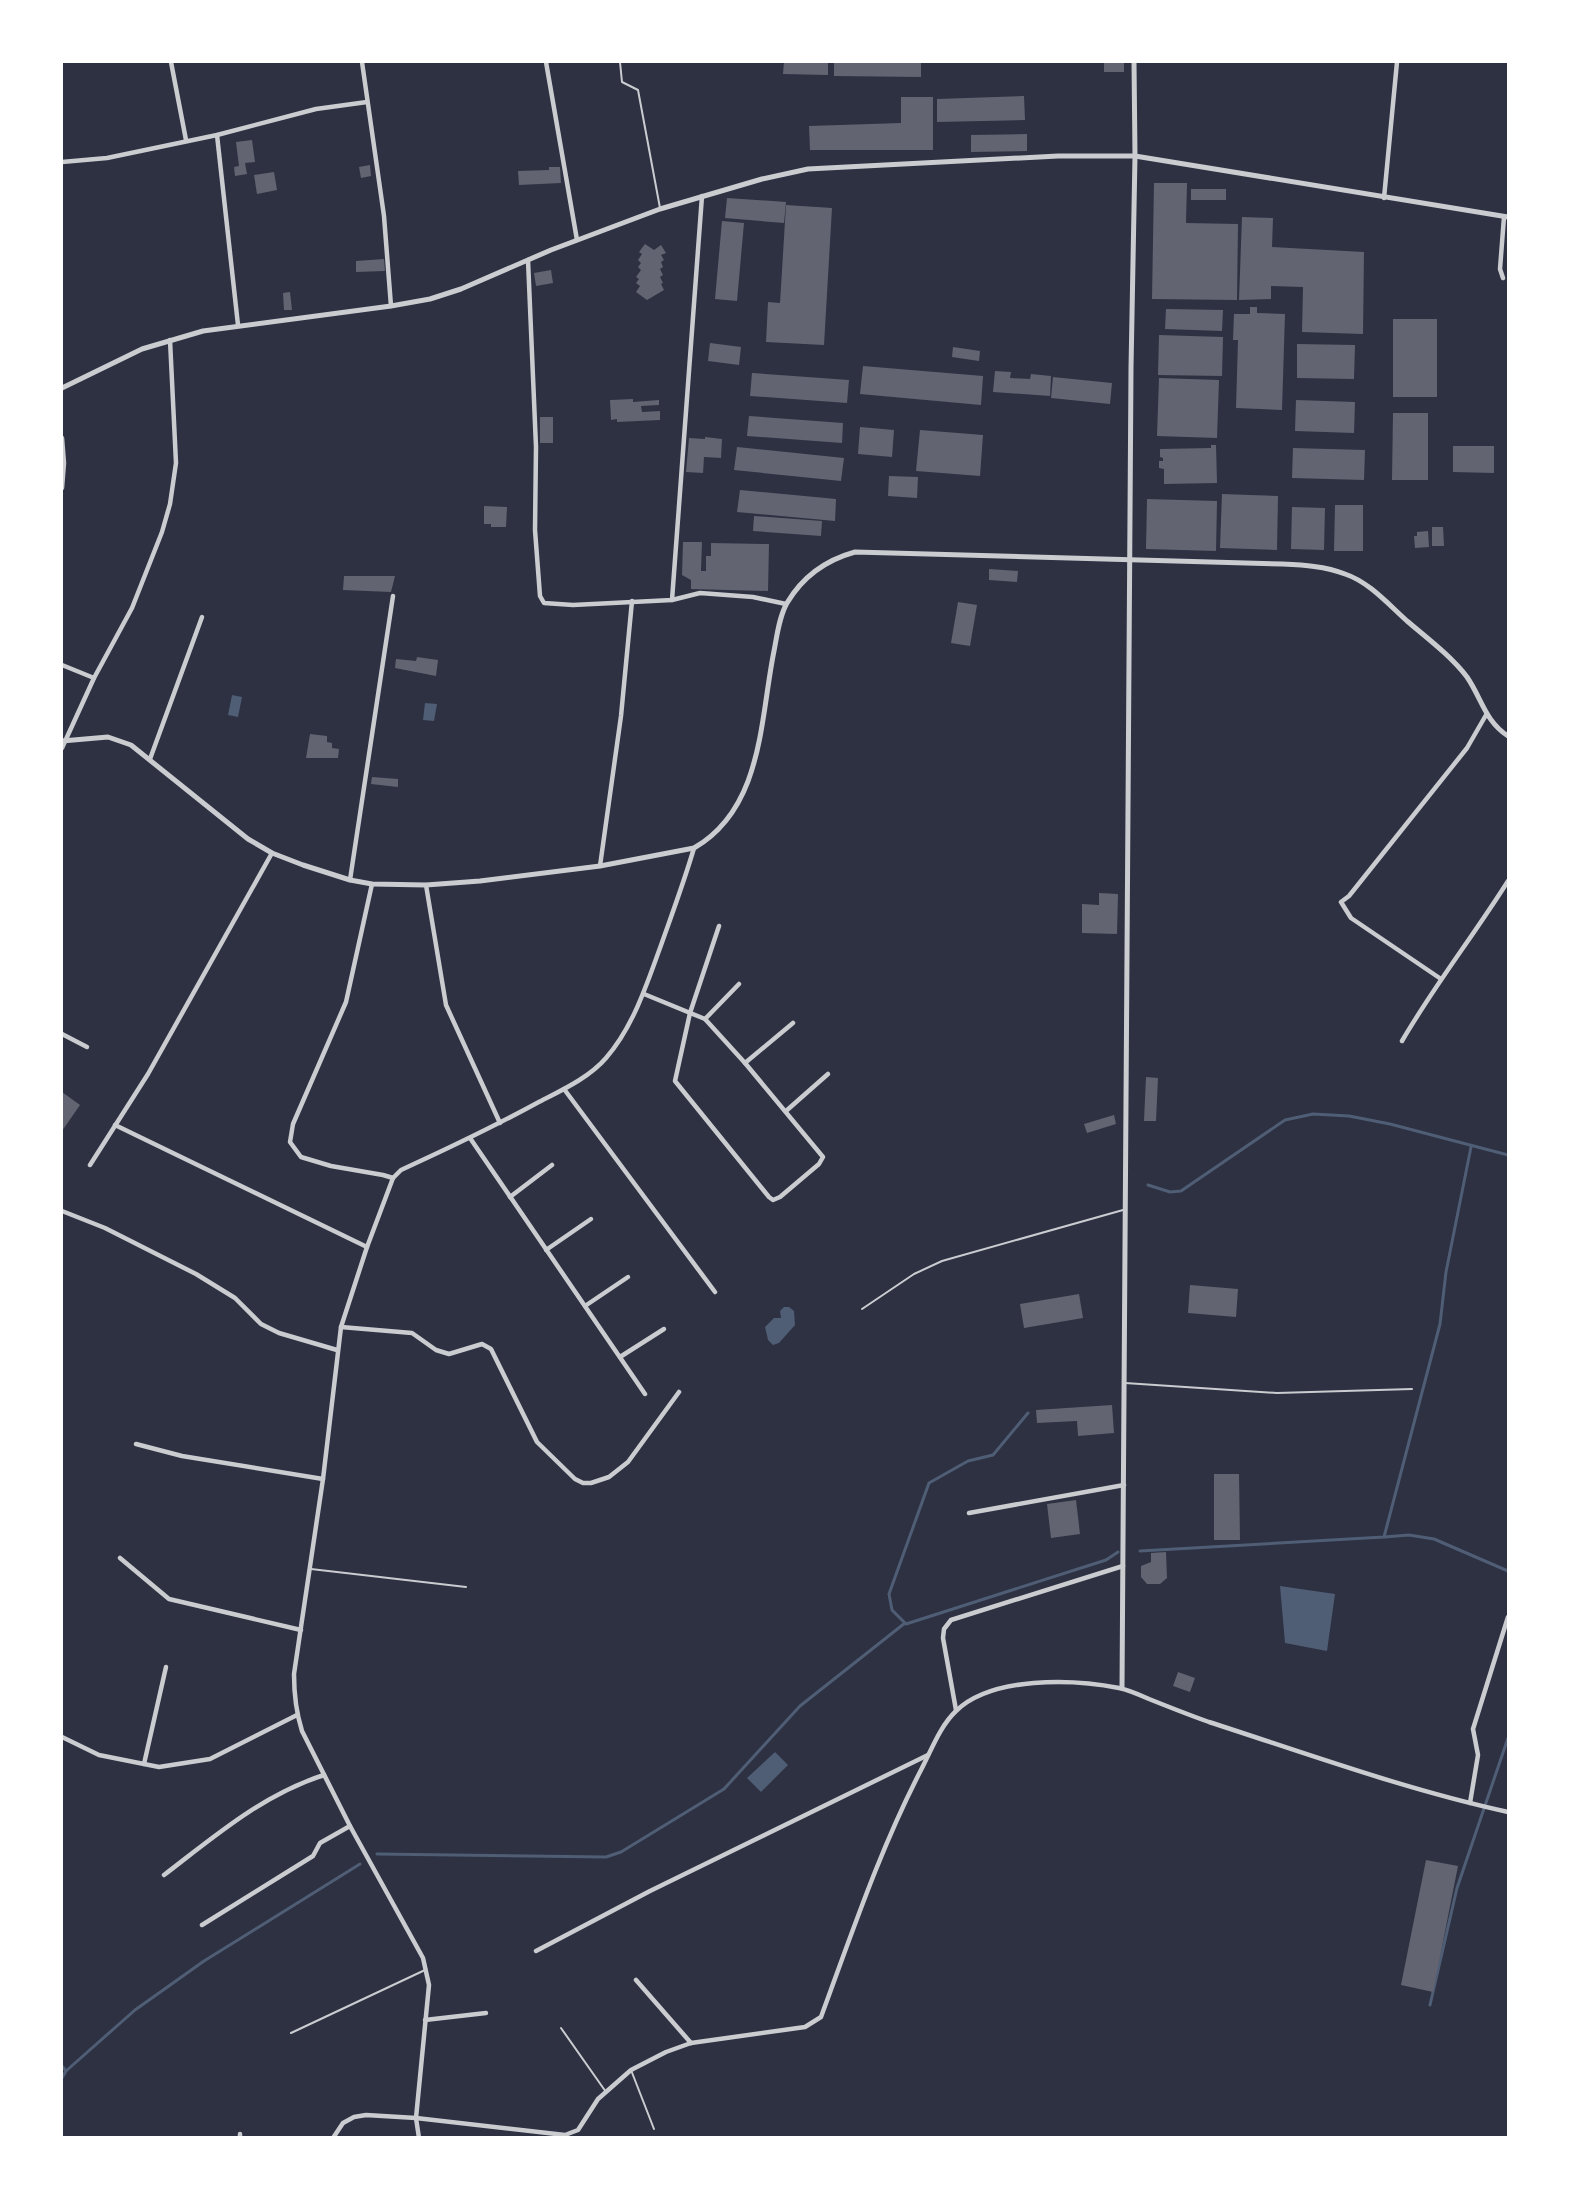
<svg xmlns="http://www.w3.org/2000/svg" width="1570" height="2199" font-family="'Fira Sans Condensed',sans-serif">
<style>
.water{fill:#4f5d75}
.lines{fill:none;stroke-linecap:round;stroke-linejoin:round}
.stream{stroke:#4f5d75;stroke-width:3}
.building{fill:#626471}
.service{stroke:#caccd0;stroke-width:2}
.minor{stroke:#caccd0;stroke-width:4.5}
.tertiary{stroke:#caccd0;stroke-width:5}
</style>
<rect width="100%" height="100%" fill="#2d3142"/>
<g class="water">
<path d="M232,695L242,697L238,717L228,715Z"/>
<path d="M425,703L437,704L434,721L423,720Z"/>
<path d="M784,1307H789L794,1311L795,1325L779,1343L773,1345L768,1340L765,1327L774,1318H781L780,1311Z"/>
<path d="M1280,1586L1335,1594L1327,1651L1285,1643Z"/>
<path d="M775,1752L788,1765L761,1792L747,1778Z"/>
</g>
<g class="lines">
<g class="stream">
<path d="M1148,1185L1170,1192L1181,1191L1285,1120L1313,1114L1349,1116L1390,1124L1508,1155"/>
<path d="M1028,1413L993,1455L968,1461L929,1483L889,1594L892,1610L906,1624L1106,1560L1118,1552"/>
<path d="M1384,1537L1409,1535L1434,1539L1508,1571"/>
<path d="M1140,1551L1384,1537L1440,1324L1446,1272L1471,1147"/>
<path d="M377,1854L606,1857L621,1852L724,1789L800,1706L905,1623"/>
<path d="M1430,2005L1457,1888L1508,1738"/>
<path d="M62,2066L66,2071"/>
<path d="M62,2078L66,2071L135,2010L204,1961L360,1864"/>
</g>
</g>
<g class="building">
<path d="M784,62H828V75L783,74Z"/>
<path d="M834,62H921V77L834,76Z"/>
<rect x="1104" y="62" width="20" height="10"/>
<path d="M1024,96L1025,120L937,122V99Z"/>
<path d="M901,97H933V150H810L809,126L901,123Z"/>
<path d="M1027,134V151L971,152V135Z"/>
<path d="M252,140L255,162L245,163L247,174L235,176L234,167L239,166L236,142Z"/>
<path d="M370,165L371,176L361,178L359,167Z"/>
<path d="M549,167H560L561,183L519,185L518,171L549,170Z"/>
<path d="M274,172L277,190L257,194L254,175Z"/>
<path d="M1154,183H1187L1186,223L1238,224L1237,300L1152,299Z"/>
<rect x="1191" y="189" width="35" height="11"/>
<path d="M727,198L786,202L784,223L725,218Z"/>
<path d="M786,205L832,208L824,345L766,342L768,302L780,303Z"/>
<path d="M1242,217L1273,218L1272,247L1364,252L1363,334L1302,332L1303,287L1271,286V299L1239,300Z"/>
<path d="M722,221L744,223L737,301L715,299Z"/>
<path d="M645,244L654,250L661,245L666,253L661,255L664,260L661,262L663,267L660,269L663,275L660,277L663,283L661,284L664,290L647,300L636,292L640,286L636,283L639,279L636,277L641,270L638,267L641,263L638,260L642,254L639,252Z"/>
<path d="M384,259L385,271L356,272V261Z"/>
<path d="M551,270L553,283L536,286L534,273Z"/>
<path d="M290,292L292,310H284L283,293Z"/>
<path d="M1250,307H1257V313L1285,314L1282,410L1236,408L1238,340H1233L1234,314H1250Z"/>
<path d="M1166,309L1223,310L1222,331L1165,329Z"/>
<rect x="1393" y="319" width="44" height="78"/>
<path d="M1159,335L1223,337L1222,376L1158,375Z"/>
<path d="M710,343L741,347L739,365L708,361Z"/>
<path d="M1297,344L1355,345L1354,379L1297,378Z"/>
<path d="M953,347L980,351L979,361L952,357Z"/>
<path d="M863,366L983,376L981,405L860,394Z"/>
<path d="M995,371L1011,372L1010,378L1030,379L1031,374L1051,376L1050,396L993,392Z"/>
<path d="M752,373L849,380L847,403L750,396Z"/>
<path d="M1053,377L1112,383L1110,404L1051,398Z"/>
<path d="M1159,378L1219,380L1217,438L1157,436Z"/>
<path d="M633,399V402L659,400V405L641,406L642,412L660,411V420L617,422V419L611,420L610,400Z"/>
<path d="M1296,400L1355,402L1354,433L1295,431Z"/>
<path d="M1393,413H1428V480H1392Z"/>
<path d="M749,416L843,423L842,443L747,436Z"/>
<rect x="540" y="417" width="13" height="26"/>
<path d="M860,427L894,430L892,457L858,454Z"/>
<path d="M920,430L983,435L980,476L916,471Z"/>
<path d="M705,437L722,439L721,458L704,457L703,473L686,472L689,438L705,439Z"/>
<path d="M1211,445H1216L1217,483L1164,484V469L1159,468V461H1163V458L1160,457V449L1211,448Z"/>
<path d="M1453,446H1494V473L1453,472Z"/>
<path d="M737,447L844,458L841,481L734,470Z"/>
<path d="M1293,448L1365,450L1364,480L1292,478Z"/>
<path d="M889,476L918,477L917,498L888,496Z"/>
<path d="M740,490L836,499L835,521L737,512Z"/>
<path d="M1222,494L1278,496L1277,550L1220,548Z"/>
<path d="M1147,499L1217,501L1216,551L1146,549Z"/>
<path d="M1335,505H1363V551H1334Z"/>
<path d="M484,506L507,507L506,527H491V524H484Z"/>
<path d="M1292,507L1325,508L1324,550L1291,549Z"/>
<path d="M754,516L822,521L821,536L753,531Z"/>
<path d="M1432,527H1443L1444,546H1432Z"/>
<path d="M1428,531L1429,547L1415,548L1414,536H1417V532Z"/>
<path d="M683,542H702L701,571H706V556H711V543L769,544L768,591L691,589V580L682,575Z"/>
<path d="M989,569L1018,571L1017,582L989,580Z"/>
<path d="M344,576H395L391,592L343,590Z"/>
<path d="M958,602L977,605L970,646L951,643Z"/>
<path d="M417,657L438,660L436,676L395,668L396,659L416,661Z"/>
<path d="M310,734L327,736V742L332,743V748L339,749L338,758H306Z"/>
<path d="M372,777L398,779V787L371,784Z"/>
<path d="M1099,893L1118,894L1117,934L1082,933V904L1099,905Z"/>
<path d="M1146,1077L1158,1078L1156,1121H1144Z"/>
<path d="M62,1092L80,1105L62,1131Z"/>
<path d="M1114,1115L1116,1124L1087,1133L1084,1124Z"/>
<path d="M1190,1285L1238,1289L1236,1317L1188,1313Z"/>
<path d="M1079,1294L1083,1318L1024,1328L1020,1304Z"/>
<path d="M1112,1405L1114,1433L1078,1436L1077,1421L1037,1423L1036,1410Z"/>
<path d="M1214,1474H1239L1240,1540H1214Z"/>
<path d="M1076,1500L1080,1534L1051,1538L1047,1504Z"/>
<path d="M1166,1552L1167,1578L1160,1584H1147L1141,1577V1566L1151,1562V1553Z"/>
<path d="M1178,1672L1195,1678L1190,1692L1173,1686Z"/>
<path d="M1426,1860L1458,1866L1433,1992L1401,1985Z"/>
</g>
<g class="lines">
<g class="service">
<path d="M620,62L622,82L638,90L660,208"/>
<path d="M862,1309L914,1274L942,1261L1123,1210"/>
<path d="M1125,1383L1277,1393L1412,1389"/>
<path d="M311,1569L466,1587"/>
<path d="M561,2028L606,2092"/>
<path d="M291,2033L425,1970"/>
<path d="M631,2070L654,2129"/>
</g>
<g class="minor">
<path d="M171,62L186,140"/>
<path d="M362,62L384,216L391,306"/>
<path d="M546,62L577,240"/>
<path d="M217,135L238,325"/>
<path d="M62,162L107,158L217,135L316,109L367,102"/>
<path d="M1384,198L1397,62"/>
<path d="M528,260L536,447L535,530L540,596L544,603L573,605L672,600L700,593L753,597L786,604"/>
<path d="M1503,278L1500,269L1504,217"/>
<path d="M62,438L64,463L62,488"/>
<path d="M672,600L702,196"/>
<path d="M62,665L94,678"/>
<path d="M62,748L94,678L132,608L162,532L170,504L176,463L170,340"/>
<path d="M150,759L202,617"/>
<path d="M600,866L621,716L632,601"/>
<path d="M350,880L393,596"/>
<path d="M372,884L346,1002L293,1124L290,1142L301,1157L331,1166L383,1175L393,1178"/>
<path d="M426,885L446,1005L500,1123"/>
<path d="M1441,979L1351,918L1341,902L1349,896L1467,748L1486,715"/>
<path d="M644,994L705,1019L745,1063L823,1157L819,1164L780,1197L773,1200L769,1197L675,1081L690,1013L719,926"/>
<path d="M705,1019L739,984"/>
<path d="M62,1034L87,1047"/>
<path d="M1402,1041C1434,986 1474,935 1508,881"/>
<path d="M745,1063L793,1023"/>
<path d="M564,1089L715,1292"/>
<path d="M786,1111L828,1074"/>
<path d="M115,1125L367,1247"/>
<path d="M470,1138L645,1394"/>
<path d="M90,1165L148,1074L272,853"/>
<path d="M510,1197L552,1165"/>
<path d="M62,1211L105,1228L196,1274L235,1298L261,1324L279,1333L337,1350"/>
<path d="M546,1250L591,1219"/>
<path d="M585,1306L628,1277"/>
<path d="M341,1327L412,1333L436,1350L449,1354L482,1344L491,1349L537,1442L575,1479L583,1483H591L609,1477L628,1462L679,1392"/>
<path d="M620,1357L664,1329"/>
<path d="M136,1444L182,1456L323,1479"/>
<path d="M969,1513L1124,1485"/>
<path d="M120,1558L169,1599L301,1630"/>
<path d="M956,1710L943,1638L944,1629L951,1620L1123,1566"/>
<path d="M62,1737L99,1755L159,1767L210,1759L297,1715"/>
<path d="M144,1764L166,1667"/>
<path d="M1470,1803L1478,1755L1473,1729L1508,1617"/>
<path d="M164,1875C215,1836 262,1795 324,1775"/>
<path d="M202,1925L313,1856L320,1843L350,1826"/>
<path d="M536,1951L650,1891L928,1755"/>
<path d="M636,1980L691,2043"/>
<path d="M425,2020L486,2013"/>
<path d="M240,2134V2138"/>
<path d="M333,2138L343,2123L354,2117L366,2115L416,2118L565,2135L578,2130L598,2099L631,2070L666,2052L691,2043L805,2027L821,2017C852,1933 880,1849 921,1770C931,1751 940,1726 956,1711C992,1676 1073,1679 1119,1688C1129,1690 1140,1695 1149,1699C1169,1707 1189,1715 1209,1722C1308,1754 1407,1790 1508,1812"/>
<path d="M419,2138L416,2118L429,1985L423,1958L350,1826L302,1731C296,1712 294,1694 294,1674L323,1479L341,1327L367,1247L393,1178L401,1170C447,1149 493,1127 537,1103C560,1091 589,1078 606,1058C633,1027 646,986 660,948C672,914 684,882 694,848"/>
</g>
<g class="tertiary">
<path d="M62,388L142,349L203,331L391,306L430,299L461,289L551,250L660,209L762,179L808,169L1058,156H1135L1508,217"/>
<path d="M62,741L108,737L131,745L248,839L272,853L303,865L350,880L372,884L426,885L480,881L600,866L694,848C763,808 760,720 774,651C777,636 779,617 787,603C803,576 826,560 855,552L1282,564C1303,565 1325,566 1345,574C1369,582 1388,604 1407,621C1427,638 1451,656 1467,677C1482,699 1485,721 1508,736"/>
<path d="M1122,1688L1131,368L1135,156L1134,62"/>
</g>
</g>
<rect width="1570" height="2199" fill="none" stroke="#ffffff" stroke-width="126"/>
</svg>
